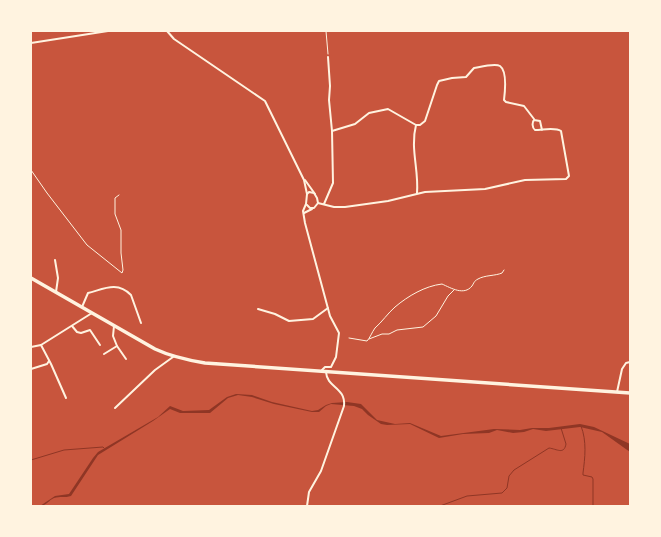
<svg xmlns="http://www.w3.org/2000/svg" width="661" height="537" font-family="'Asap Condensed',sans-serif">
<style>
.water{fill:#8f3625}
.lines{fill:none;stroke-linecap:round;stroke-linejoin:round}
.stream{stroke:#8f3625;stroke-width:1}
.path{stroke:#fff3e0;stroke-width:1}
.minor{stroke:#fff3e0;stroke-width:2}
.primary{stroke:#fff3e0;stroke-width:3.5}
</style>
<rect width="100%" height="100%" fill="#c8553d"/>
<path class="water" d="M236,394L252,395L272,402L312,411L318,410L326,405L332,403L347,402L361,404L377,420L395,424L410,423L441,436L494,429L520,430L532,428H549L580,424L594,427L630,444V452L602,432L580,427L546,431L533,429L524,432L513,433L497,430L489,433L463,434L439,438L410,424L387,425L381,424L368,415L362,409L354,406L331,404L326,406L319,412H312L274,404L252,397L238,395L228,398L210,413H180L170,409L153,421L98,455L71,496C65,498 60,496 54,498C49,500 46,506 40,506L55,496L69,494L93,458L98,452L158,417L170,406L183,411L209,410L227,397Z"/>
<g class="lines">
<g class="stream">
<path d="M581,426C587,441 585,458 583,473V475L592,477L593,479V506"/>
<path d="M31,460L64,450L103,447L104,448"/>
<path d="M440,506L467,496L502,493L507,488L509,476L514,470L549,448C557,449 564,455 566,444L561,428"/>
</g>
<g class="path">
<path d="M326,31L328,54"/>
<path d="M31,170L47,193L87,245L122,273L123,270L121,253V230L115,214V198L119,195"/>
<path d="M349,338L367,341C370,338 372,332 375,328C382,322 388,313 395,307C408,296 425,286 442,284C451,288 464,296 472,286C474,283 474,281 478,279C485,275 495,276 502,273L504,270"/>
<path d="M369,339L382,334H389L397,330L423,327L436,316L448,296L454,290"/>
</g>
<g class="minor">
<path d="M167,31L174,39L265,101L304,180L307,194"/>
<path d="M31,43L108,31"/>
<path d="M416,125H420L425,121L437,85L439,81L452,78L466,77L474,68C480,67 495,63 500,66C507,71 505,92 504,100L506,102L524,106L534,119"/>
<path d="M416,125C410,148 419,170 417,193"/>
<path d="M332,131L355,124L369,113L388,109L416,125"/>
<path d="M305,180L315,194"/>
<path d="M309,192L314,193L317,198L318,203L314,208H310L306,204L307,194Z"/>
<path d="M318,203L334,207H345L388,201L425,192L485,189L525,180L566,179L569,176L561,131C555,127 543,130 535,130C532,128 532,122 534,120L540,121L542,130"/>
<path d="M306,204L303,211L305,223L330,316L339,333L336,357L331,367H325L322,370"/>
<path d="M324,204L333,183L332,131L329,100L330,86L328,57"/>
<path d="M304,213L312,209"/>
<path d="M55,260L58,278L56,292"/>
<path d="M82,307L88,293C104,289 117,281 131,295L141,323"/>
<path d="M258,309L275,314L289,321L313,319L328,308"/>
<path d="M72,326L77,332L81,333L90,330L100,345"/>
<path d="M41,345L51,364L66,398"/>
<path d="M117,346L126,359"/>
<path d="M31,347L41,345L92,313"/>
<path d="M104,354L117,346L113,336L114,326"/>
<path d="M31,369L47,364L49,361"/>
<path d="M617,392L622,369L626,363L630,362"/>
<path d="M115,408L155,370L173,357"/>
<path d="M307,506L309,492L321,471L344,406C346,387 327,388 326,372"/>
</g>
<path class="primary" d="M31,278L155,349C172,357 187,360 205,363L630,393"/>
</g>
<rect width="661" height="537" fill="none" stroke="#fff3e0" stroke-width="64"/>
</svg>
